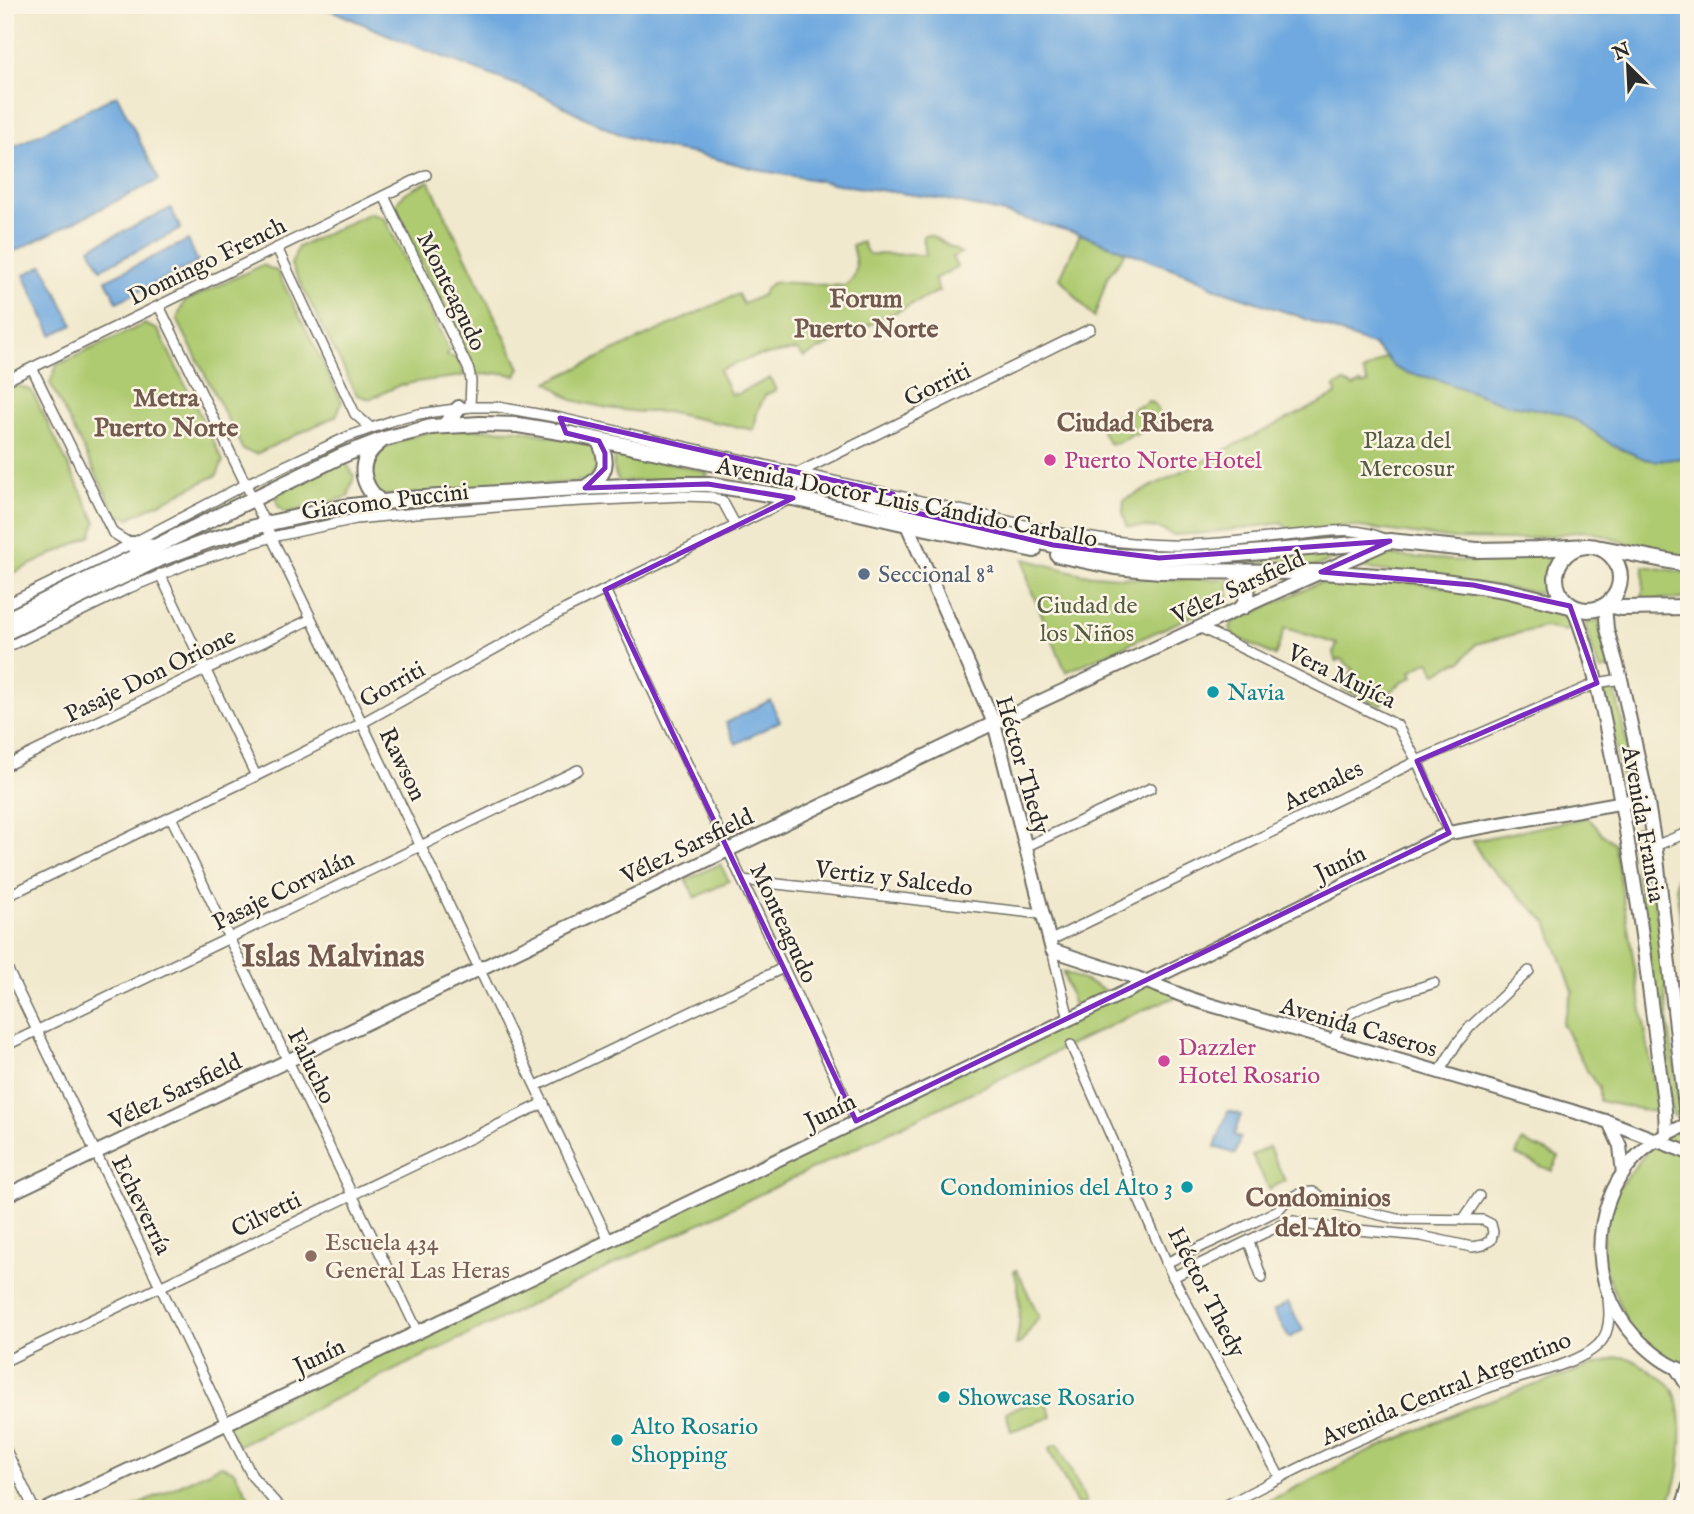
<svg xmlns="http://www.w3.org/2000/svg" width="1694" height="1514" font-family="'IM FELL English',serif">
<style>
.green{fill:#afcb71;stroke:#6d7b4e;stroke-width:2}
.water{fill:#6fa9df;stroke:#4d6a85;stroke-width:2}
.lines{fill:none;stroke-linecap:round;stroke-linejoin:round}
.street-casing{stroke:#706e64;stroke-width:12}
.secondary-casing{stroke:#706e64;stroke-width:16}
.primary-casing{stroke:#706e64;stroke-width:18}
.street{stroke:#fff;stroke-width:9}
.secondary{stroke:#fff;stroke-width:12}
.primary{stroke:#fff;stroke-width:14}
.marked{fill:none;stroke:#7b2cbf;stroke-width:5;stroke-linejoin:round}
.hotel-dot{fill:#d1479c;stroke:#fcf5e5;stroke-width:2.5}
.service-dot{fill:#5c6f8a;stroke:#fcf5e5;stroke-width:2.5}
.culture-dot{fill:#0f9aa8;stroke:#fcf5e5;stroke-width:2.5}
.education-dot{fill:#8d6e63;stroke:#fcf5e5;stroke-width:2.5}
.labels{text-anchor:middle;stroke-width:5;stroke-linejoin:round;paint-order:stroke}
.street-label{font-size:24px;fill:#2b2b2b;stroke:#fcf5e5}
.park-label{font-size:24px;fill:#535b40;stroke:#fcf5e5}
.hotel-label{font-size:24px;fill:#b23c85;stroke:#fcf5e5;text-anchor:start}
.service-label{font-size:24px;fill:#4e5e75;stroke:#fcf5e5;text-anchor:start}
.culture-label{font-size:24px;fill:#0d838f;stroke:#fcf5e5;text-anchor:start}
.education-label{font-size:24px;fill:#785e54;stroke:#fcf5e5;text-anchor:start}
.neighbourhood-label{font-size:26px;font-weight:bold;fill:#725a4f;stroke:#fcf5e5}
.district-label{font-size:32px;font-weight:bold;fill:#725a4f;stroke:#fcf5e5}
</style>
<rect width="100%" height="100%" fill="#fcf5e5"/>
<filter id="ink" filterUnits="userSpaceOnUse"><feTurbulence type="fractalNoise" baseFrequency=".0143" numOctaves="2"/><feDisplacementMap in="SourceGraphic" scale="14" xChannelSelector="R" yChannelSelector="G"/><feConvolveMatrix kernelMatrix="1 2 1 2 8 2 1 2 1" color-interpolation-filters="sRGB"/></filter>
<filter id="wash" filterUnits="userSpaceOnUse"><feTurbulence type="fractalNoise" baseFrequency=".00686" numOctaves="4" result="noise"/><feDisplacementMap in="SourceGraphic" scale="28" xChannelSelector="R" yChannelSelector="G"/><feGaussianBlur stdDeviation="1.57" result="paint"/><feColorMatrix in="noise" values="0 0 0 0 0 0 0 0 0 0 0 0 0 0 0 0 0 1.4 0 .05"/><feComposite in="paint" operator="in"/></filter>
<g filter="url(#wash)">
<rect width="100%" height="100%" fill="#f1e9cd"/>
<g class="green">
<path d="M429,181L520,368L516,376L504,373L476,375L395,209C398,192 416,188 429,181Z"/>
<path d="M370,213L385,219L449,350L447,356L457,358L465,375C445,380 424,379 404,385L402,384L370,399L357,395L291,265L298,247Z"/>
<path d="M1080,234L1126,252L1108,276L1094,318L1060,278Z"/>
<path d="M930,235L961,253L952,257L957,267L934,279L939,291L804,357L797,350L753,357L719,370L731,395L734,393L736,395L770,378L776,390L765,395L757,413L754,430L666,412H640L607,408L572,400L548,382L639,339L738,294L743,304L763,295C765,287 769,283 777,282L844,286C861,276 856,262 852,246L862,242L868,254L926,255L923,236Z"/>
<path d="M262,265L277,271L342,402L336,416L256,454L243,450L177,319L184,302Z"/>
<path d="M144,324L158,330L223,461L217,475L129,518L116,514L50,383L57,365Z"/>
<path d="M1386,357L1394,367L1407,373L1436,379L1505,404L1562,413L1584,425L1612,445L1645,459L1657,461L1689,457V557L1653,552L1592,532L1583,531L1541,537L1509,540L1455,539L1351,526L1291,531L1281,523L1206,533L1173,535L1158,528L1127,526L1123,512L1124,500L1336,395L1335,386L1344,382L1353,387L1361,383L1363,385L1368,383L1363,372Z"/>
<path d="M17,385L32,391L96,522L91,536L5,577V391Z"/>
<path d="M1148,401C1155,402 1162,414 1160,421L1151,424L1146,429L1141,430L1136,435H1130C1127,439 1119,442 1114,444L1109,443C1105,437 1099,429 1103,423L1111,421L1116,417L1131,411L1135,407L1143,405Z"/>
<path d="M443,429L521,430L592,445L597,448L599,468L587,480L576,482L385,496C375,493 374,490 372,481C371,477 369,474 369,470C370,443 423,433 443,429Z"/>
<path d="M620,451L698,470L706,472L708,475L703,478L619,482C613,470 610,460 620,451Z"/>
<path d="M345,461L354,476L348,497L287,513C277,508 273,501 280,491Z"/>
<path d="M938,510L1100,544L1133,548L1170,549L1342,533L1343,539L1197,553L1102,550L937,515Z"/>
<path d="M1341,549L1344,555L1315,567H1161Z"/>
<path d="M1553,554C1544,568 1542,578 1549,594L1355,567L1382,555L1475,562L1497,557Z"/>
<path d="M1024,559L1082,574L1143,579H1229L1228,600L1066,672L1029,585Z"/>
<path d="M1644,566L1689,573V599H1667L1641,601L1643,592Z"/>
<path d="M1331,580L1400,581L1478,591L1549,607L1573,623L1565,631L1544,627L1476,644L1461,662C1454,661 1445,670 1436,673L1429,661L1411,671L1413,677C1399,682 1388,693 1381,706L1343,689L1353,669L1341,659L1336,662L1334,652L1337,644L1285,628L1275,656L1233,635L1230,628L1233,622L1319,583Z"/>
<path d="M1600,620L1601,634L1610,662L1609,666L1606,669L1601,670L1598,667L1585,625L1586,623Z"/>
<path d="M1608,687H1613L1615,690L1636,785L1635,792L1630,794L1626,793L1624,789L1604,689Z"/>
<path d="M1588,817L1602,834L1614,843L1659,1113L1599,1101V1088L1589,1074L1562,1023L1573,991L1547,922L1487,865L1472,841Z"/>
<path d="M1636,827H1641L1645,831L1666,977L1665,996L1680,1111L1678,1115L1676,1116L1673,1115L1672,1112L1660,999L1652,977L1631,835L1632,830Z"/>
<path d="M720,864L729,881L695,898L686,880Z"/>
<path d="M1689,870V981L1676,887L1677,874Z"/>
<path d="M1063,972L1095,985L1107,992L1074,1006Z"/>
<path d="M1146,982L1183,995L1157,1004L1130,1016L237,1446L226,1424Z"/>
<path d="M1689,1124V1372L1633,1336L1600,1259L1609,1200L1656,1140Z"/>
<path d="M1522,1141L1559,1157L1552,1171L1516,1155Z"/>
<path d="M1269,1147L1285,1181L1269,1189L1252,1155Z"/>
<path d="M1017,1270L1039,1317L1021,1343L1016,1345C1021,1320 1022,1295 1014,1271Z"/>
<path d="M1618,1357C1632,1357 1635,1361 1647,1369C1654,1374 1663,1378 1669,1384C1687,1405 1682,1465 1674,1490C1672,1496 1668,1503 1664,1509H1252L1359,1456L1476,1405Z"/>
<path d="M1044,1398L1052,1417L1011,1431L1006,1412Z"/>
<path d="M1055,1445H1058L1086,1500L1084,1504L1080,1505L1077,1504L1049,1450L1051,1447Z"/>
<path d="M221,1465L234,1471L251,1500L258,1509H130Z"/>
</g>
<g class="water">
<path d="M319,5H1689V457L1657,461L1645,459L1612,445L1584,425L1562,413L1505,404L1436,379L1407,373L1394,367L1386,357L1374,346L1298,316L1217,289L1195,277L1080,234L1000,212L943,199L849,186L764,171L696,154L668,149L621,135L588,119L538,93L412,45Z"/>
<path d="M117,95L159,180L5,256V151Z"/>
<path d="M171,208L181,229L101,269L90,248Z"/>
<path d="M188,240L198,262L117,302L106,280Z"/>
<path d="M43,265L73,325L52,335L24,275Z"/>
<path d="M770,700L780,721L736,744L726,723Z"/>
<path d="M1228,1111L1241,1115L1234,1135L1240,1138L1235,1154L1215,1147Z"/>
<path d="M1288,1303L1303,1330L1289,1338L1273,1311Z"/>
</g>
</g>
<g filter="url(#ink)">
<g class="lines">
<defs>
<g id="street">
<path d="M384,196L469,370L471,381L470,407"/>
<path d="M277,248L355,414L371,428"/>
<path d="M159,306L362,723L609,1241"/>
<path d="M32,368L113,533L131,544"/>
<path d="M5,381L426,175"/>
<path d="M800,472L1090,329"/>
<path d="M160,574L256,776"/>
<path d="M605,590L856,1121"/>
<path d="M5,605L131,544L246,484L347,437L394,420L419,414L470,407H498L560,418L1060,533C1108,541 1156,548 1204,544C1235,542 1265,538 1295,535C1329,532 1353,525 1385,539"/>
<path d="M1199,627L1397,725L1417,761L1449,833"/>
<path d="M5,648L129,588L190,563L272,537L356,519L416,513L563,502L683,496L712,497L723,502L736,526"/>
<path d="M5,766L311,619"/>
<path d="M171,817L418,1332"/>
<path d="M1655,846L1689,832"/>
<path d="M1025,847L1151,788"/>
<path d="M742,880L1042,914"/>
<path d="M5,897L256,776L362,723L566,609L792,498"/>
<path d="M1049,941L1417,761L1597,683L1621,679"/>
<path d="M1052,950L1069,1019"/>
<path d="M5,964L237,1446L252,1476L281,1509"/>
<path d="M1332,1041C1337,1033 1341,1024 1347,1017C1360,1003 1414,990 1434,983"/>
<path d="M1071,1045L1173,1277L1280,1478"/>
<path d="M5,1046L578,770"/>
<path d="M1439,1072L1457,1043L1470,1027L1529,971"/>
<path d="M536,1086L783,968"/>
<path d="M1463,1220L1479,1196"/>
<path d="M1249,1242L1262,1278"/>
<path d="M1166,1263L1244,1227L1278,1210L1286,1201L1296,1195L1303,1193L1313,1192L1330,1203L1397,1219L1483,1220L1491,1224L1493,1232L1491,1240L1483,1245L1472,1247L1421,1236L1316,1226L1294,1221L1287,1222L1173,1277"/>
<path d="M5,1361L544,1103"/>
<path d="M5,1448L34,1509"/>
<path d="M1219,1509C1261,1487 1304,1465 1347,1445C1392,1424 1439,1407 1485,1389C1516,1376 1576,1367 1598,1345C1610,1334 1610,1315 1608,1300"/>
</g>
<g id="secondary">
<path d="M904,518L994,723L1052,950L1137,978L1194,1000L1609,1122L1689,1153"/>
<path d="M1605,606L1607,629L1621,679L1647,798L1657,858L1685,1107L1689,1129"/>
<path d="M1573,608C1592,654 1601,703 1611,752C1636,870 1649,991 1665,1110L1666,1134"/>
<path d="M1609,1122L1620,1146L1623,1174"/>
<path d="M1689,1124C1669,1132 1650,1142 1635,1158C1586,1210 1589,1298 1644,1345C1657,1357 1671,1368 1689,1372"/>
<path d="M5,1196L994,723L1243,607L1386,543"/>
<path d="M1677,1369L1689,1388"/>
<path d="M47,1509L609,1241L1146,982L1449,833L1647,798"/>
<path d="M1680,1509L1684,1502L1689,1486"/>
</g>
<g id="primary">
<path d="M445,425L459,408"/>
<path d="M586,487C607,475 609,462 599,441"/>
<path d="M380,502C360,483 356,460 380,442"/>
<path d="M131,544L153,547"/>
<circle cx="1588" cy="578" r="32"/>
<path d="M1602,548L1689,565"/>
<path d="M1058,555L1115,567L1160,571L1321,572L1436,580L1473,585L1505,590L1570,606"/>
<path d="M1235,572C1249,584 1251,589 1243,607"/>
<path d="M1607,605L1621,608L1689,607"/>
<path d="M5,620L341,456L384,439L431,427L480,424L518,425L566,433L802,482L900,509L1053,545L1116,556L1159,558L1205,557L1390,541L1477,550L1538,549L1586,546"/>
<path d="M5,633L157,560L211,540L265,524L343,507L409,499L561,489L670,484H708L793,498L907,524L1034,550"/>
</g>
</defs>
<use href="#street" class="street-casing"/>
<use href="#secondary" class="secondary-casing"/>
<use href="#primary" class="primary-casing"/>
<use href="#street" class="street"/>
<use href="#secondary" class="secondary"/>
<use href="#primary" class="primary"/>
</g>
</g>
<path class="marked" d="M560,418L893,494L900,509L1053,545L1159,558L1390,541L1321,572L1473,585L1570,606L1597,683L1417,761L1449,833L856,1121L605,590L793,498L708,484L585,488L605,468V453L599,441L566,433Z"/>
<g class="hotel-dot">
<circle cx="1050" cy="460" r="7"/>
<circle cx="1164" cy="1061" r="7"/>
</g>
<circle class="service-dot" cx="864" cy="574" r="7"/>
<g class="culture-dot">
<circle cx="1213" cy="692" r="7"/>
<circle cx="1187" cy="1187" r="7"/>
<circle cx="944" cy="1397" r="7"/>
<circle cx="617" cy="1440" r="7"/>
</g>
<circle class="education-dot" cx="311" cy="1256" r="7"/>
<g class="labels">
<g class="street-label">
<text transform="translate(207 261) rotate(-26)" y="8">Domingo French</text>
<text transform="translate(452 291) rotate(64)" y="8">Monteagudo</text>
<text transform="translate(937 384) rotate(-26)" y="8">Gorriti</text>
<text transform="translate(385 501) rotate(-7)" y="8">Giacomo Puccini</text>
<text transform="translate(907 502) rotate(11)" y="8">Avenida Doctor Luis Cándido Carballo</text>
<text transform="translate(1238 587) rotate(-25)" y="8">Vélez Sarsfield</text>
<text transform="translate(150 675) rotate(-26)" y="8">Pasaje Don Orione</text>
<text transform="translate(1342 676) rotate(26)" y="8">Vera Mujíca</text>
<text transform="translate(392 684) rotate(-29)" y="8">Gorriti</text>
<text transform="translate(403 764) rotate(64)" y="8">Rawson</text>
<text transform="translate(1023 765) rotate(74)" y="8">Héctor Thedy</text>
<text transform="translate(1323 785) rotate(-26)" y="8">Arenales</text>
<text transform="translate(1644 824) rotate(80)" y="8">Avenida Francia</text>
<text transform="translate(687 846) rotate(-26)" y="8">Vélez Sarsfield</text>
<text transform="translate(1340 863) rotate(-26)" y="8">Junín</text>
<text transform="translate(894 878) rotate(7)" y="8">Vertiz y Salcedo</text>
<text transform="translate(283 890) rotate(-26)" y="8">Pasaje Corvalán</text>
<text transform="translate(784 923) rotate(65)" y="8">Monteagudo</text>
<text transform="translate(1359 1027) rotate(16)" y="8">Avenida Caseros</text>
<text transform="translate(312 1066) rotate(64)" y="8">Falucho</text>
<text transform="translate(175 1091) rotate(-26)" y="8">Vélez Sarsfield</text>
<text transform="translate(830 1111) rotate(-26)" y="8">Junín</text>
<text transform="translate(142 1205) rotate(64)" y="8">Echeverría</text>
<text transform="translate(266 1214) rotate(-26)" y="8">Cilvetti</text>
<text transform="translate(1207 1292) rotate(63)" y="8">Héctor Thedy</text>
<text transform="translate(319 1356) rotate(-26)" y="8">Junín</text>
<text transform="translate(1446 1388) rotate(-22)" y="8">Avenida Central Argentino</text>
</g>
<g class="park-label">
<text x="1407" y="448">Plaza del<tspan x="1407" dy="28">Mercosur</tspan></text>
<text x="1087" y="613">Ciudad de<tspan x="1087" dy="28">los Niños</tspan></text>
</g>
<g class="hotel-label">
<text x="1064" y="468">Puerto Norte Hotel</text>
<text x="1178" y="1055">Dazzler<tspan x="1178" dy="28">Hotel Rosario</tspan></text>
</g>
<g class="service-label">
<text x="878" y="582">Seccional 8ª</text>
</g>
<g class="culture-label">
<text x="1227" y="700">Navia</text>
<text x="1173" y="1195" text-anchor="end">Condominios del Alto 3</text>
<text x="958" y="1405">Showcase Rosario</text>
<text x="631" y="1434">Alto Rosario<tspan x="631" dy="28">Shopping</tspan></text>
</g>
<g class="education-label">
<text x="325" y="1250">Escuela 434<tspan x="325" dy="28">General Las Heras</tspan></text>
</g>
<g class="neighbourhood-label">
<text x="866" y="307">Forum<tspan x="866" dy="30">Puerto Norte</tspan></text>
<text x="166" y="406">Metra<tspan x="166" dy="30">Puerto Norte</tspan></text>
<text x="1135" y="431">Ciudad Ribera</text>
<text x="1318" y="1206">Condominios<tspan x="1318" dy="30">del Alto</tspan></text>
</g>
<g class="district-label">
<text x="333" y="966">Islas Malvinas</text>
</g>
</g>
<rect width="1694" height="1514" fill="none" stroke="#fcf5e5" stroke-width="28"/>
<g transform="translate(1628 66) rotate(336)" stroke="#fcf5e5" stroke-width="5" paint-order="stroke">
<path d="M0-5L12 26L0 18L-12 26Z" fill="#2b2b2b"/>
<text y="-10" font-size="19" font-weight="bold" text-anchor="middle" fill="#2b2b2b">N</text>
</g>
</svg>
